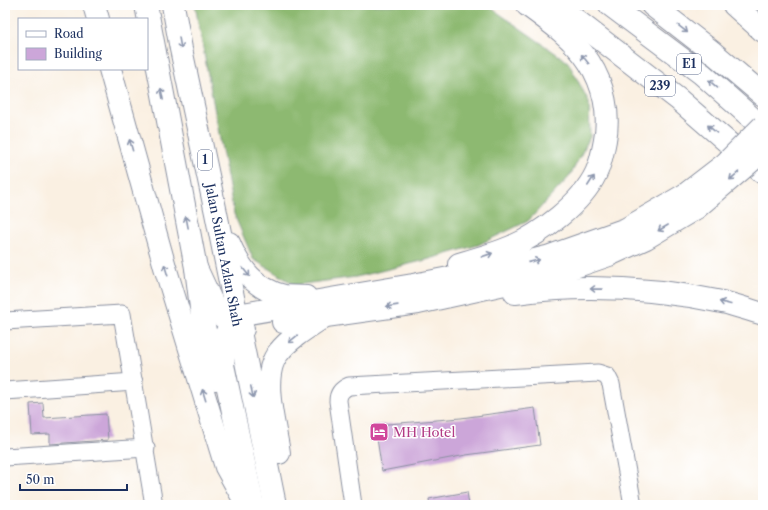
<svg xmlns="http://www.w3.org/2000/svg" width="768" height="510" font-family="'Libre Caslon Text',serif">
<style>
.forest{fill:#8db971;stroke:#547468}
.building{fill:#cca6d9}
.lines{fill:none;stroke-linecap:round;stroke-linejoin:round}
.minor-casing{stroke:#8a90a0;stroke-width:19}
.primary-casing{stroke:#8a90a0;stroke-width:24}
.motorway-casing{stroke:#8a90a0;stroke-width:24}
.minor{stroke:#fff;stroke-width:17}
.primary{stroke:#fff;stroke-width:22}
.motorway{stroke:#fff;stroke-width:22}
.primary-bridge-casing{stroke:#8a90a0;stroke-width:24;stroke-linecap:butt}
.primary-bridge{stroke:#fff;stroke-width:22}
.oneway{stroke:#8d97ae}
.labels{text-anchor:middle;stroke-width:3;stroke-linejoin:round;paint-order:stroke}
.shield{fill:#fff;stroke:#5f6d8e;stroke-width:1}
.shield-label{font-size:12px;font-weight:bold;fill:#1b2f5e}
.street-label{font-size:13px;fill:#1b2f5e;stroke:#fff}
.hotel-label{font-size:13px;fill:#b23c85;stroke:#fff;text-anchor:start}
</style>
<rect width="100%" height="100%" fill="#fff"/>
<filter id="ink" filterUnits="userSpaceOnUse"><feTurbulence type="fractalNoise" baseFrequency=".025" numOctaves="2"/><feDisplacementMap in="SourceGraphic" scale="8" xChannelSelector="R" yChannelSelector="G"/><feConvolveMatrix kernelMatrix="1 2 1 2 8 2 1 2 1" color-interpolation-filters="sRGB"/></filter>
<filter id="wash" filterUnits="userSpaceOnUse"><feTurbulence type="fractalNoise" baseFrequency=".012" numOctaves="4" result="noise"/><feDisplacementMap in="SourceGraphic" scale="16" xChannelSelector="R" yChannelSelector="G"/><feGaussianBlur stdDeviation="0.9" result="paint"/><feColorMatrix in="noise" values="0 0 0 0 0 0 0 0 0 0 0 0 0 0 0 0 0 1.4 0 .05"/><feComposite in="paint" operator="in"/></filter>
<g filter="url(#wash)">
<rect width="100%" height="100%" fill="#faf0e2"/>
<path class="forest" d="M195,5H487L568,62L589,102L590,137L570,176L528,221L478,245L426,260L356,277L295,285L253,259L234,214Z"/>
<g id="blocks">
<g class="building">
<path d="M43,403L44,418L106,414L108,440L50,444V434L32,435L30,404Z"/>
<path d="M535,408L540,445L466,455L382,471L375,425L461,418Z"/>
<path d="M467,492L469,505H430L429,499Z"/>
</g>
</g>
</g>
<g filter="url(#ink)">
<use href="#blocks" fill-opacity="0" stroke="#8a90a0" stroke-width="1"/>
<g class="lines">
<defs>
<g id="minor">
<path d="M5,321L122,314L154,505"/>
<path d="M5,391L134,382"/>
<path d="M5,457L146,448"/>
<path d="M353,505L338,401C338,393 342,389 349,386L598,373L607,376L611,384L633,505"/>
</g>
<g id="primary">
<path d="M94,5L98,19"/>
<path d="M146,5L196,268L202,316L215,379"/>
<path d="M173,5L181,49L216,213L275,505"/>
<path d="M553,5L568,14L678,99L763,173"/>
<path d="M734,5L763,31"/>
<path d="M110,69L165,267L226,467L242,496"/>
<path d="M229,243C240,269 255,289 284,296C291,297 299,296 306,297"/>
<path d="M459,264C476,259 494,254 511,247C541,234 582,203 596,173C601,163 603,151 605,140C610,114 604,85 589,62C574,39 549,21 527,5"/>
<path d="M196,268L216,311L231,324L240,330L243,329"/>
<path d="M515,293C583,284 655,288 722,302C736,305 749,310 763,314"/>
<path d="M283,322L418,303L523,280L577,266L609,255L646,238L696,208"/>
<path d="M279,453C275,425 259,375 279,352C290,338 307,328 322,318"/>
<path d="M253,505L223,365L226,334L231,324L237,315L413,285L511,266L547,257L626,229L686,194"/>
</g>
<g id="motorway">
<path d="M610,5L702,74L763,128"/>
<path d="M652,5L711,51L763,95"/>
</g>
</defs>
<use href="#minor" class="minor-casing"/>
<use href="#primary" class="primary-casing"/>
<use href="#motorway" class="motorway-casing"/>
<use href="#minor" class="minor"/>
<use href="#primary" class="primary"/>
<use href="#motorway" class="motorway"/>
<defs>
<g id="primary-bridge">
<path d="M686,194L725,164L763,126"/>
<path d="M696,208L763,151"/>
</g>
</defs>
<use href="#primary-bridge" class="primary-bridge-casing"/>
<use href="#primary-bridge" class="primary-bridge"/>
</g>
<defs><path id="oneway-shaft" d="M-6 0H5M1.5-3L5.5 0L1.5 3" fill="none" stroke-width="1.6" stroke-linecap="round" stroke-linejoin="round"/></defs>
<g class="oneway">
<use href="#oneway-shaft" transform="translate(683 29) rotate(38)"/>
<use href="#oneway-shaft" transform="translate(180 43) rotate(80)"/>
<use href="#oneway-shaft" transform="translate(585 59) rotate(-129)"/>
<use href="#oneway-shaft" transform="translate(713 84) rotate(-139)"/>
<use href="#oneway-shaft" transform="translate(162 94) rotate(-101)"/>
<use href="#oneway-shaft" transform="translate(712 129) rotate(-139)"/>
<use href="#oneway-shaft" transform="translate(131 145) rotate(-106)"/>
<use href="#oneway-shaft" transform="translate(734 176) rotate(139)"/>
<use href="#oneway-shaft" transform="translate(591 181) rotate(-57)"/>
<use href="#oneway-shaft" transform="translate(187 222) rotate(-101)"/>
<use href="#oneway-shaft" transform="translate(663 228) rotate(150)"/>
<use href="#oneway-shaft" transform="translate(487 255) rotate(-19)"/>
<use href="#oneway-shaft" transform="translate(534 261) rotate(-14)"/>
<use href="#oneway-shaft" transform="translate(166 270) rotate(-107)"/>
<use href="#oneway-shaft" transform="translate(246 272) rotate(51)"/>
<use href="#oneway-shaft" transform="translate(596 289) rotate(-179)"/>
<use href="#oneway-shaft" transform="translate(725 303) rotate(-166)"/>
<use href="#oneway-shaft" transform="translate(392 306) rotate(172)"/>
<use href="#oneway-shaft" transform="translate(293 339) rotate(141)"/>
<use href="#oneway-shaft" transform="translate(252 392) rotate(78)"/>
<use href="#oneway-shaft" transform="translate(204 395) rotate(-107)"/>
</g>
</g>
<defs>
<symbol id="hotel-square" viewBox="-11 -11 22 22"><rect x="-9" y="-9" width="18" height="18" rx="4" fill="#d1479c" stroke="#fff"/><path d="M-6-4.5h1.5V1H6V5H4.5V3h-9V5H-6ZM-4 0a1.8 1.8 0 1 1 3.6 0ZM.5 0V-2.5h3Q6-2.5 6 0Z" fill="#fff"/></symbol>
</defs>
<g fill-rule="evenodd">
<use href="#hotel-square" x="368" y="421" width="22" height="22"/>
</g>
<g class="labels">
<g class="shield">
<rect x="677" y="54" width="24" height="20" rx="3"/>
<rect x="645" y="76" width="30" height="20" rx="3"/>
<rect x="198" y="150" width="14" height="20" rx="3"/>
</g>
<g class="shield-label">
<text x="689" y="68">E1</text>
<text x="660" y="90">239</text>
<text x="205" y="164">1</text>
</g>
<g class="street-label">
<text transform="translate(224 255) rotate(79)" y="5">Jalan Sultan Azlan Shah</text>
</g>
<g class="hotel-label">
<text x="393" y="437">MH Hotel</text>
</g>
</g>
<rect width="768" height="510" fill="none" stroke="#fff" stroke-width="20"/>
<rect x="18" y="18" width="130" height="52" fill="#ffffff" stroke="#a4acbf"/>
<rect x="26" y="31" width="20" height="6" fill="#ffffff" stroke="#a4acbf"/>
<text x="54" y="38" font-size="12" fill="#1b2f5e">Road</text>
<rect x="26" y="48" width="20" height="12" fill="#cca6d9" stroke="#a4acbf"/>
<text x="54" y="58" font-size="12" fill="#1b2f5e">Building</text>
<path d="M20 484v6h107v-6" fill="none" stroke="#1b2f5e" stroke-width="2"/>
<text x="26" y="484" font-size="12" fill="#1b2f5e" stroke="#ffffff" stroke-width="3" paint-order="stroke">50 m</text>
</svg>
